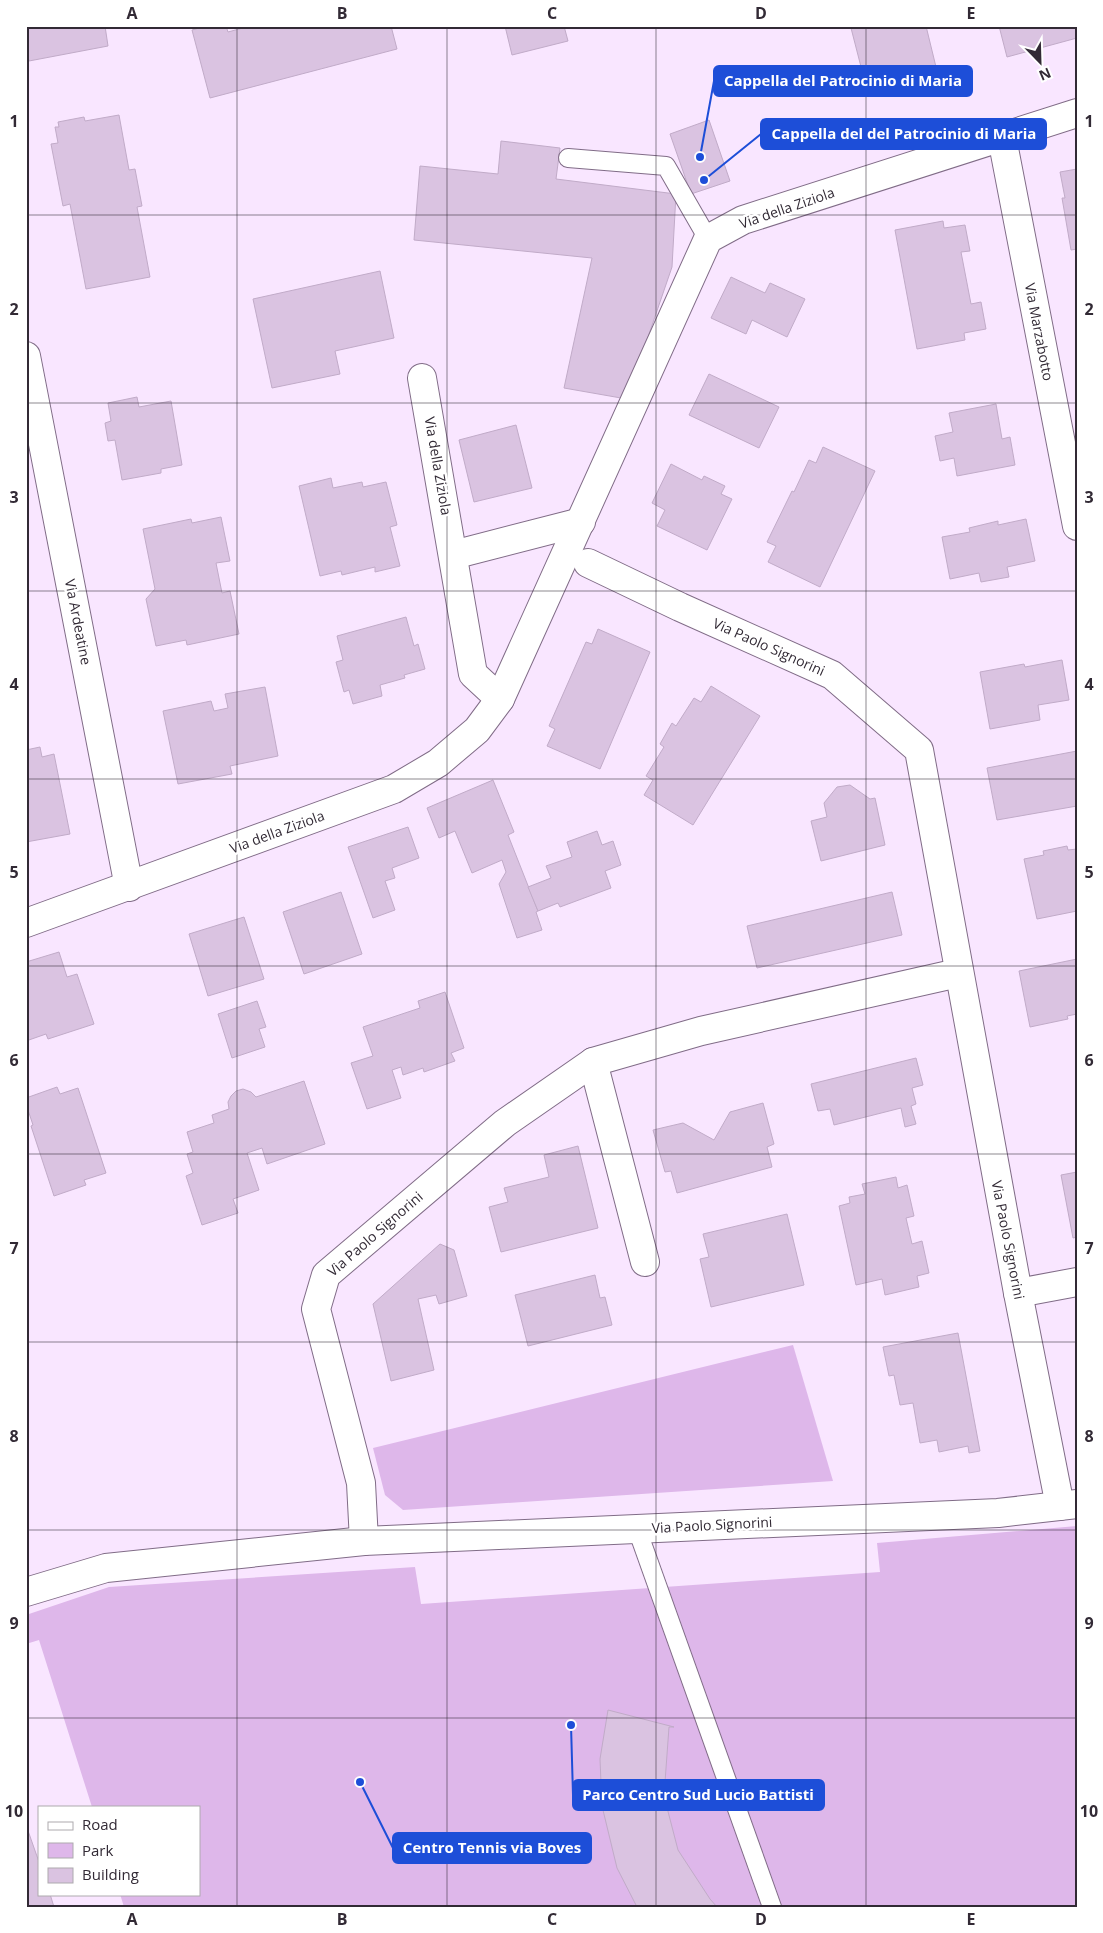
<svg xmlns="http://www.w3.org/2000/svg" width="1103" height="1933" font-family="'Open Sans',sans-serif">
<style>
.green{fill:#deb7ea}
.building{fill:#dac3e1;stroke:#c1abc8}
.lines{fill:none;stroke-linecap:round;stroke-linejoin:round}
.lane-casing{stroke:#806c87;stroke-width:20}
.street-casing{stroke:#806c87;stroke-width:30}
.secondary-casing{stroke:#806c87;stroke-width:30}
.lane{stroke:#fff;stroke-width:18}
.street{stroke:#fff;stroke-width:28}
.secondary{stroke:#fff;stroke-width:28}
.grid{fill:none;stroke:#322a35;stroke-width:1;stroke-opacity:0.55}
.labels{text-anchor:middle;stroke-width:5;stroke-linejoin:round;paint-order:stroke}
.street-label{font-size:14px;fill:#322a35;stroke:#fff}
.leader{fill:none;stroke:#1d4ed8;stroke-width:2}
.callout-dot{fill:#1d4ed8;stroke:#fff;stroke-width:2}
.callout{fill:#1d4ed8;stroke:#1d4ed8;stroke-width:2}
.callout-label{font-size:15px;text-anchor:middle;font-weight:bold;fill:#fff}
.neatline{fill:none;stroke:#322a35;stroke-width:2}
.grid-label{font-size:16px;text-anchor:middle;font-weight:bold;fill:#322a35}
</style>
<rect width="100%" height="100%" fill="#f9e6ff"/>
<g class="green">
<path d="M793,1345L833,1481L403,1510L385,1495L373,1448Z"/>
<path d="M1077,1526V1907H124L120,1894H199V1807H92L39,1640L26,1644V1615L109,1587L415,1567L421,1604L880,1572L877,1543Z"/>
</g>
<g class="building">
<path d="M26,26H105L108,46L29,61L26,46Z"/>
<path d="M206,26H226L228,32L250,26H391L397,49L210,98L192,30Z"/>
<path d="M505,26H564L568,41L512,55Z"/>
<path d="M858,26H926L936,67L905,75L908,83L868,94L851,28Z"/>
<path d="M999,26H1077V38L1007,57Z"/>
<path d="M119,115L129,170L135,169L142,206L137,207L150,277L86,289L70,204L63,206L51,144L58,143L55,127H59L58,122L84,117L85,121Z"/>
<path d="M709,120L730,181L691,194L670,134Z"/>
<path d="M501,141L560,148L556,179L676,194L672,267L648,337L621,398L564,388L592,258L414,240L420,166L498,174Z"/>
<path d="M1077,169V249L1071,250L1062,198H1065L1060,172Z"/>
<path d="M943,221L944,228L965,225L970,251L961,252L971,304L981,302L986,329L964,333L965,340L917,349L895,230Z"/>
<path d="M380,271L394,338L335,351L340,374L272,388L253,299Z"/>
<path d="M731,277L765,293L770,283L805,299L787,337L752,320L746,334L711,318Z"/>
<path d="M709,374L779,407L759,448L689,415Z"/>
<path d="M137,397L139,407L171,401L182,465L161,469V473L122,480L115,440L108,441L105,423L111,421L108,403Z"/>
<path d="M996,404L1002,439L1010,437L1015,465L957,476L954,458L940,461L935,436L953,432L949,413Z"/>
<path d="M516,425L532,488L474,502L459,440Z"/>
<path d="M823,447L875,471L820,587L768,562L776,546L767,542L792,491L794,492L809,460L816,463Z"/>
<path d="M671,464L702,480L704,476L725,486L721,494L732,499L707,550L657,526L665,510L652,503Z"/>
<path d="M331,478L333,488L362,482L363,487L386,482L397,525L390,527L400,566L375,572V567L342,575L341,571L320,576L299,486Z"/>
<path d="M221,517L230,561L216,563L222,593L230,591L239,634L187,645L186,640L156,646L146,599L155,589L143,529L191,519L192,523Z"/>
<path d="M1026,519L1035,561L1007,567L1009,577L981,582L979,573L950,579L942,537L970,532L969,528L998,521V525Z"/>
<path d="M406,617L414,646L418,644L425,669L404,675L405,678L380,685L382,696L353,704L349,690L344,692L336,662L343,660L337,636Z"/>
<path d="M598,629L650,652L600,769L547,746L555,729L549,726L586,642L592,644Z"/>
<path d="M1062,660L1069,700L1038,705L1040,720L990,729L980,672L1024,664L1025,667Z"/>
<path d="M711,686L760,716L693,825L644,795L653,780L646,776L664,747L660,744L672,723L676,726L694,698L701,702Z"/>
<path d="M265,687L278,756L230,766L232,774L178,784L163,711L211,701L214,711L228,708L225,694Z"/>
<path d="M40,747L42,757L54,754L70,834L26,842V750Z"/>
<path d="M1077,751V806L997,820L987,768Z"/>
<path d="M493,780L514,832L508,835L538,911L536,912L542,930L517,938L499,884L506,872L502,860L472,873L455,831L439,838L427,808Z"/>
<path d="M850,785L870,799L875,798L885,845L821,861L811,821L827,817L824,803L837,787Z"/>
<path d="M408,827L419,858L392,868L395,878L385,881L395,910L373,918L348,847Z"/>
<path d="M597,831L602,845L613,841L621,865L605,871L611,888L560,907L558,903L538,911L528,887L551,878L546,866L572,857L567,842Z"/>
<path d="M1067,846L1068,850L1077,849V911L1037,919L1024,859L1044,855L1043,851Z"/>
<path d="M341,892L362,954L304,974L283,912Z"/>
<path d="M892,892L902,935L757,968L747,926Z"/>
<path d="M244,917L264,979L208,996L189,934Z"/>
<path d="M59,952L67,977L77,974L94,1024L48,1039L46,1034L26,1041V962Z"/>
<path d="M1077,959V1014L1067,1016L1068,1019L1030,1027L1019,971Z"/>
<path d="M445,992L464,1048L451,1053L455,1061L424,1072L423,1068L403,1075L401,1067L392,1070L401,1098L367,1109L351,1063L373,1056L363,1027L420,1008L418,1001Z"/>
<path d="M257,1001L266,1027L259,1029L265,1047L232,1058L218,1014Z"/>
<path d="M916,1058L923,1085L912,1088L916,1104L911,1106L916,1124L905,1127L901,1108L834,1125L830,1109L818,1111L811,1084Z"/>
<path d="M304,1081L325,1144L267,1164L262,1148L247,1153L259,1190L233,1199L238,1213L202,1225L186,1176L193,1173L187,1154L193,1152L187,1132L214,1123L212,1115L229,1109L228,1102L231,1096L236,1091L243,1089L251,1092L256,1097Z"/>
<path d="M57,1087L60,1094L78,1088L106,1173L84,1180L86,1185L54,1196L31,1126L33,1125L26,1104V1098Z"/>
<path d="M763,1103L774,1144L767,1147L772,1167L677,1193L671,1171L665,1172L653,1130L683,1123L714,1140L730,1112Z"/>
<path d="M578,1146L598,1228L501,1252L489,1207L508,1202L504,1188L549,1177L544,1155Z"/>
<path d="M1077,1172V1237L1073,1238L1061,1175Z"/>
<path d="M896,1177L898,1188L907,1185L914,1216L906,1218L912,1244L922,1241L929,1273L917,1276L919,1287L885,1295L882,1279L856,1285L839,1206L850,1203L849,1197L865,1194L862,1184Z"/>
<path d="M787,1214L804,1285L711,1307L700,1259L709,1257L703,1234Z"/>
<path d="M440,1244L454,1250L467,1296L439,1304L436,1295L418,1299L434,1370L391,1381L373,1304Z"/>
<path d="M595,1275L600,1298L605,1297L612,1325L528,1346L515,1295Z"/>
<path d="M958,1333L980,1451L969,1453L968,1446L939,1452L937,1440L920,1443L913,1403L900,1405L894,1375L889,1376L883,1347Z"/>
<path d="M608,1710L674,1727H669L664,1796L678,1850L710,1899L717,1907H637L617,1868L602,1806L600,1759Z"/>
<path d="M26,1825L39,1862V1894H50L54,1907H26Z"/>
</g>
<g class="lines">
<defs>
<g id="lane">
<path d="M568,158L666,166L708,239"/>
<path d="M637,1529L772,1907"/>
</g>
<g id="street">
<path d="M1002,138L1077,526"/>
<path d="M26,356L129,887"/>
<path d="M422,378L473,674L500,699"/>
<path d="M453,555L581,522"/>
<path d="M588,563L680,607L832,675L919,750L1018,1293L1060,1506"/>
<path d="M593,1062L645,1262"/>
<path d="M1018,1293L1077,1282"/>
<path d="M364,1541L361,1483L316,1309L326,1275L505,1123L593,1062L701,1031L958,973"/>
<path d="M26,1592L106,1568L364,1541L998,1513L1077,1504"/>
</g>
<path id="secondary" d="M26,923L394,789L438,763L477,730L500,699L708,239L743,220L1077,113"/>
</defs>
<use href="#lane" class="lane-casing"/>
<use href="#street" class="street-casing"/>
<use href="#secondary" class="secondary-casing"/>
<use href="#lane" class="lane"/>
<use href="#street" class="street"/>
<use href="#secondary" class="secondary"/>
</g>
<path class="grid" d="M237,26V1907M447,26V1907M656,26V1907M866,26V1907M26,215H1077M26,403H1077M26,591H1077M26,779H1077M26,966H1077M26,1154H1077M26,1342H1077M26,1530H1077M26,1718H1077"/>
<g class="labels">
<g class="street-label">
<text transform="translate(787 208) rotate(-19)" y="5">Via della Ziziola</text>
<text transform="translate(1039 332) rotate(79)" y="5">Via Marzabotto</text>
<text transform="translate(438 466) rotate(80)" y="5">Via della Ziziola</text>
<text transform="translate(78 622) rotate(79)" y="5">Via Ardeatine</text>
<text transform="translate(769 647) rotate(24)" y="5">Via Paolo Signorini</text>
<text transform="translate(277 832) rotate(-20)" y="5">Via della Ziziola</text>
<text transform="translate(375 1234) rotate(-41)" y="5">Via Paolo Signorini</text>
<text transform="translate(1008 1240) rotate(79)" y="5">Via Paolo Signorini</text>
<text transform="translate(712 1525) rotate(-3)" y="5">Via Paolo Signorini</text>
</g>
</g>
<path class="leader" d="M700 157L714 81M704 180L761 134M571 1725L573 1795M360 1782L393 1848"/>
<g class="callout-dot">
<circle cx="700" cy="157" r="5"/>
<circle cx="704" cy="180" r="5"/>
<circle cx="571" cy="1725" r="5"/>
<circle cx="360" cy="1782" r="5"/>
</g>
<g class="callout">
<rect x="714" y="66" width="258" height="30" rx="5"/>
<rect x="761" y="119" width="285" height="30" rx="5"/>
<rect x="573" y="1780" width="251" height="30" rx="5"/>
<rect x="393" y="1833" width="198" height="30" rx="5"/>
</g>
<g class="callout-label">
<text x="843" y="86">Cappella del Patrocinio di Maria</text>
<text x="904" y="139">Cappella del del Patrocinio di Maria</text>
<text x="698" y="1800">Parco Centro Sud Lucio Battisti</text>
<text x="492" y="1853">Centro Tennis via Boves</text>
</g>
<rect width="1103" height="1933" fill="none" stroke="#ffffff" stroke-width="55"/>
<rect x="38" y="1806" width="162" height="90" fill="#ffffff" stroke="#adaaae"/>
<rect x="48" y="1822" width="25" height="8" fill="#ffffff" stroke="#adaaae"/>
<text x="82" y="1830" font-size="15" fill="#322a35">Road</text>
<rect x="48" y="1843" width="25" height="15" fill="#deb7ea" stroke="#adaaae"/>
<text x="82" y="1856" font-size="15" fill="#322a35">Park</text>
<rect x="48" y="1868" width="25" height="15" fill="#dac3e1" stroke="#adaaae"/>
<text x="82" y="1880" font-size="15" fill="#322a35">Building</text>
<g transform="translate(1040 62) rotate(157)" stroke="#ffffff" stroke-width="4" paint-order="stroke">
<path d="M0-4L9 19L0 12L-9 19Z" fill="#322a35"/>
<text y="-8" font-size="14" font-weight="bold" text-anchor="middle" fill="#322a35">N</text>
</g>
<rect x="28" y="28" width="1048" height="1878" class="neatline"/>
<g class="grid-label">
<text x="132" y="19">A</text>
<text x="342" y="19">B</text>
<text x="552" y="19">C</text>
<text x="761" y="19">D</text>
<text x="971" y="19">E</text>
<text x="14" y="127">1</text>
<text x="1089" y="127">1</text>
<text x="14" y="315">2</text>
<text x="1089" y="315">2</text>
<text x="14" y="503">3</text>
<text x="1089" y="503">3</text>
<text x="14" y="690">4</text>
<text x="1089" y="690">4</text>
<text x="14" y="878">5</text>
<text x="1089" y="878">5</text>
<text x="14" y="1066">6</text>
<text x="1089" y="1066">6</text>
<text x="14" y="1254">7</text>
<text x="1089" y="1254">7</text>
<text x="14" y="1442">8</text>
<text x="1089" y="1442">8</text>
<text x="14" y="1629">9</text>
<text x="1089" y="1629">9</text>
<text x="14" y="1817">10</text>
<text x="1089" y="1817">10</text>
<text x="132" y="1925">A</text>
<text x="342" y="1925">B</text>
<text x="552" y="1925">C</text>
<text x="761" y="1925">D</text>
<text x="971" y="1925">E</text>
</g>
</svg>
